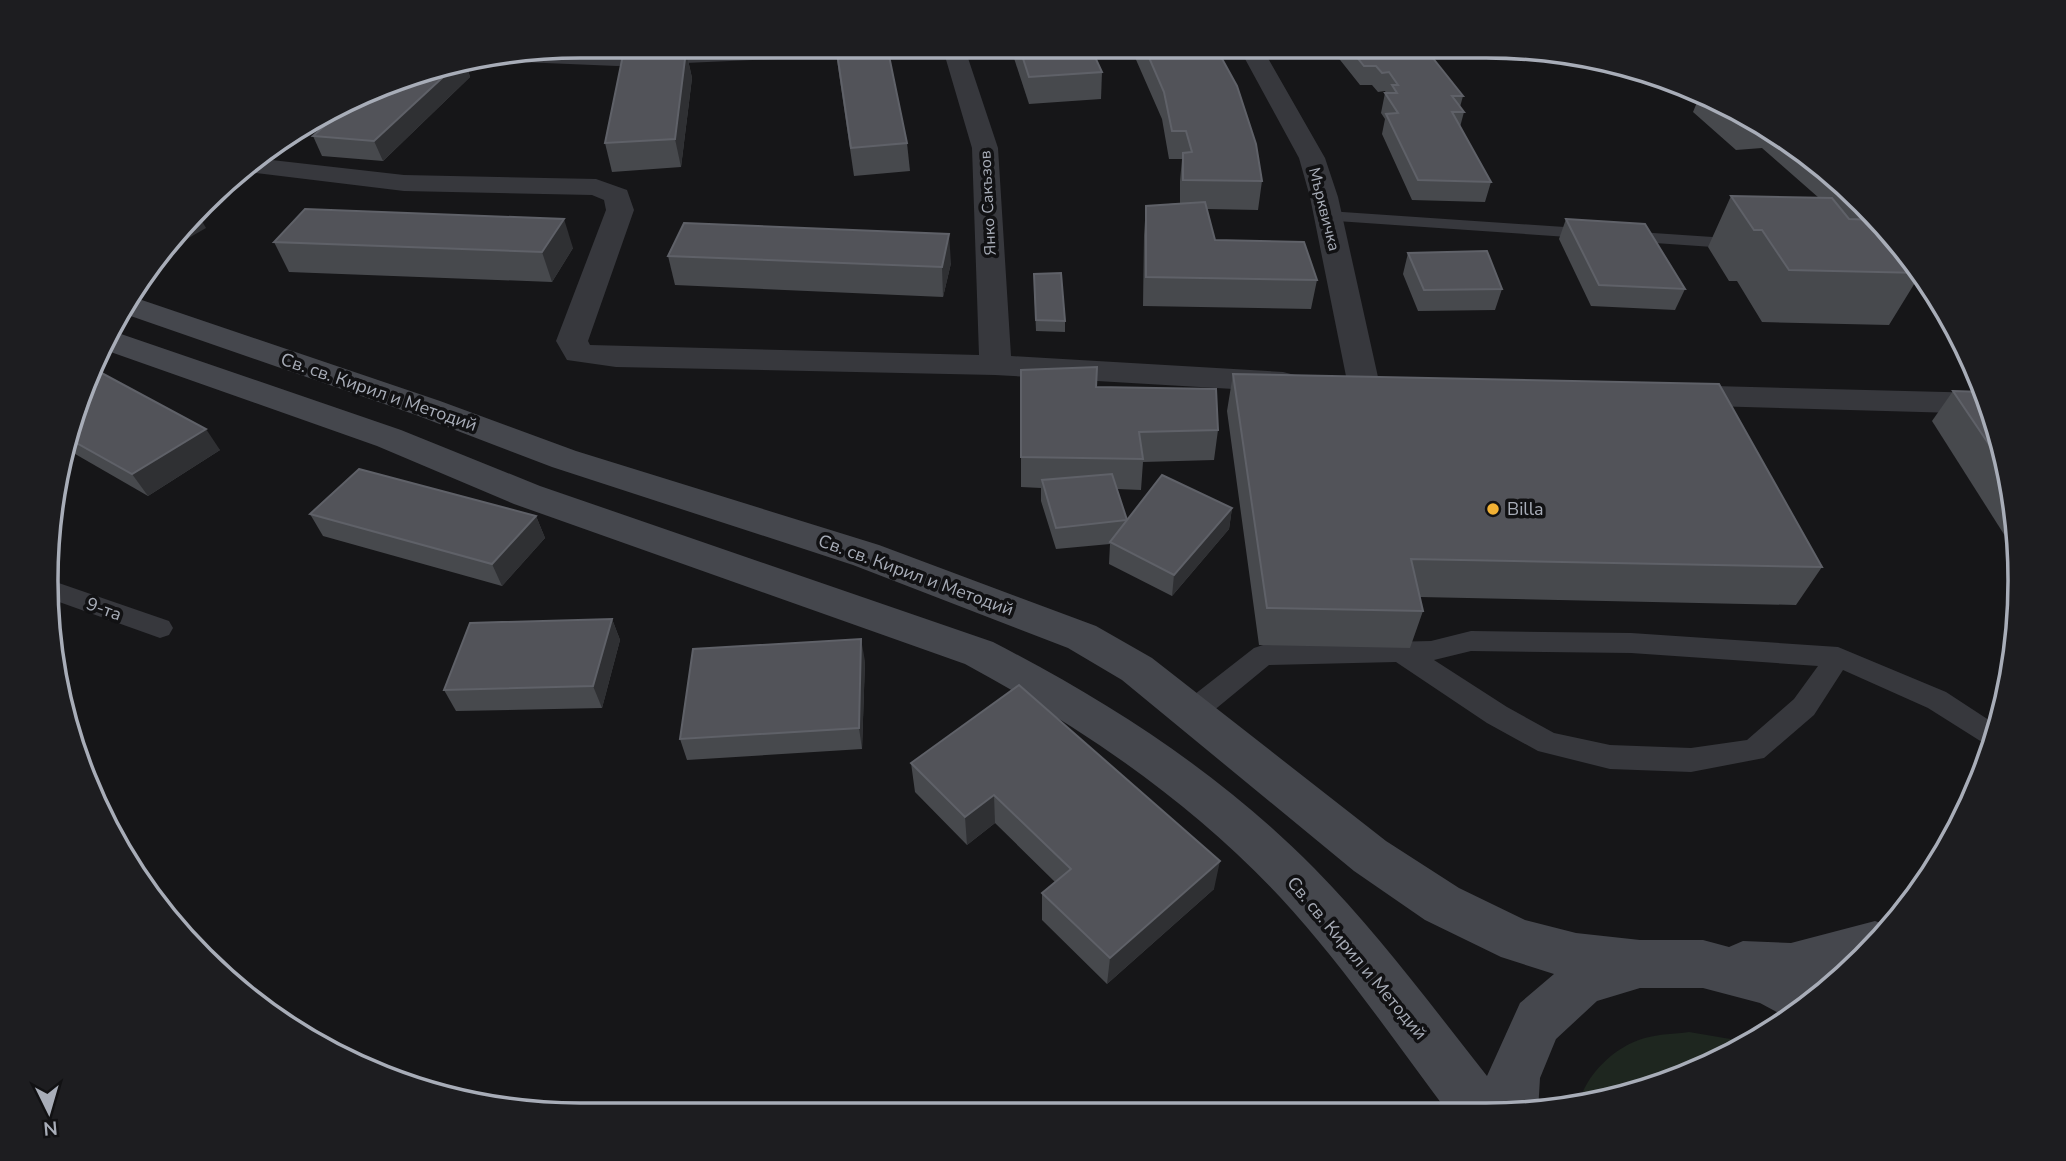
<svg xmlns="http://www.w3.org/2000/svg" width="2066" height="1161" font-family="'Nunito Sans',sans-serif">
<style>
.built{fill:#222225}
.green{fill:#1e261f}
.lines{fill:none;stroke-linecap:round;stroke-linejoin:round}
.service{fill:#37383d;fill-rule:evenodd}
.minor{fill:#37383d;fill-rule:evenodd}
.secondary{fill:#45474d;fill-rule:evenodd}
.wall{fill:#47494d}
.shaded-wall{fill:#2f3033}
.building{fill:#525359;stroke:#5f6168;stroke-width:2}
.poi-dot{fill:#f2b134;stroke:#111113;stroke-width:2.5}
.labels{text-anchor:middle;stroke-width:7;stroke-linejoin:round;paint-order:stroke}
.far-street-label{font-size:16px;fill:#a8adb8;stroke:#111113}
.street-label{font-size:18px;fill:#a8adb8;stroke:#111113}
.poi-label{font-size:18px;fill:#a8adb8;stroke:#111113;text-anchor:start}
.rim{fill:none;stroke:#a8adb8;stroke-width:3.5}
</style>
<rect width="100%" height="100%" fill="#161618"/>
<path class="built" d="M581,46H733L637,50L559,49Z"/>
<path class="green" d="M1689,1032L1748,1042L1658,1087L1578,1106C1585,1075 1615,1046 1645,1038C1659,1034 1675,1034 1689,1032Z"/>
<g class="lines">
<g class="service">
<path d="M1328,211L1742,239L1751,244L1742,249L1322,220L1319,216Z"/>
<path d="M50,580L169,621L173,628L169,635L160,638L48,598Z"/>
<path d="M1471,631L1631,633L1838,647L1946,692L1998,726L1993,749L1928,708L1843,670L1814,715L1764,758L1691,772L1610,769L1538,751L1487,723L1396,662L1269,665L1201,721L1191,724L1181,721L1178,713L1181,705L1254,648L1263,645L1431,641ZM1471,651L1631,653L1818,666L1794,699L1747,740L1691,748L1610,745L1554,733L1507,707L1434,660Z"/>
</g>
<g class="minor">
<path d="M764,46H926L923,51L915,53L617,66L521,62L511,57L556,50L617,52Z"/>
<path d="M942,46H964L998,148L1011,356L1283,372L1295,375L1299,382L1295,389L1283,392L995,375L616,367L567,360L556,341L606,210L604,200L592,195L404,191L240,171L253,158L404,175L596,179L627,190L634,210L588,341L590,345L979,355L972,148Z"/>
<path d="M1238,46H1261L1325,158L1338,197L1380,386L1376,393L1364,396L1352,393L1348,386L1310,197L1299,158Z"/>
<path d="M1675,385L1984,393L1992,414L1675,405L1663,402L1658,395L1663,388Z"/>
</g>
<path class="secondary" d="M130,296L440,401L576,451L879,545L1096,626L1152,658L1386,841L1459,888L1525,920L1576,933L1640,940H1703L1729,947L1743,941L1791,943L1875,921L1889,926C1867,955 1857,972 1821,982L1829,987L1790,1019L1760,1003L1703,988H1640L1597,1001L1556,1039L1540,1078L1538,1111H1447C1393,1039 1342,964 1280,897C1189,800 1081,727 965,664L514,504L377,446L105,350L113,332L121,334L401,430L540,486L993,642C1111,703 1220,773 1314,868C1377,932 1431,1005 1487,1076L1520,1003L1554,974L1501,957L1425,920L1354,871L1122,680L1068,648L853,565L552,467L416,415L122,313Z"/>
</g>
<g class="wall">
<path d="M835,46L907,143L910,171L854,176Z"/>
<path d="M1010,46H1090L1102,72L1101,99L1029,104Z"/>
<path d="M1130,46H1215L1262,181L1258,210L1207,209L1215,240L1317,280L1311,309L1143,306L1144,235L1146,206L1180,203V181L1182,159H1169L1162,119Z"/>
<path d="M1329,46H1413L1463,96L1460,107L1464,112L1460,127L1491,182L1485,202L1412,200L1382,134L1385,119L1381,113L1385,93H1386L1385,91L1378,92L1372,85H1360Z"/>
<path d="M686,51L692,78L681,167L612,172L605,143Z"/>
<path d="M466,64L470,77L383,161L322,156L313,136L409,74Z"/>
<path d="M1654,73L1657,74L1685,86L1670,87Z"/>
<path d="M1697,92L1753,117L1839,179L1904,249H1901L1921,273L1889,325L1762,322L1737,281H1729L1708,247L1731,196L1819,198L1762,148L1736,150L1693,112L1700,95Z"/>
<path d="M1566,219L1685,289L1675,310L1591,306L1559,239Z"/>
<path d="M274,242L573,248L552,282L289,272Z"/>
<path d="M1408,253L1502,289L1495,310L1418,311L1403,274Z"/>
<path d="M668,256L951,263L943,297L675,285Z"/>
<path d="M1034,284L1065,321V332L1036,331Z"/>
<path d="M96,370L220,450L148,496L63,447L64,442Z"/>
<path d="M1021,370L1096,387L1218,430L1214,460L1143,462L1141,490L1117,489L1127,520L1232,508L1229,529L1172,596L1109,564L1110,544L1056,549L1041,501V488L1021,487Z"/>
<path d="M1233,374L1822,567L1796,605L1420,597L1423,611L1410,648L1259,645L1227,411Z"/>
<path d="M1953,391L2002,442L2019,546V558L1932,421Z"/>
<path d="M310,514L536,516L545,538L502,586L323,536Z"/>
<path d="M612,619L620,640L602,708L456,711L444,690Z"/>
<path d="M865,661L862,749L687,760L680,739Z"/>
<path d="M1019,685L1214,889L1107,984L1042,920V893L1055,882L995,823L967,845L915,792L911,763Z"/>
</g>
<g class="shaded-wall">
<path d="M686,51L692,78L681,167L675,139Z"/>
<path d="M466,64L470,77L383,161L374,141L455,66Z"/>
<path d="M199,216L206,228L166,251Z"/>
<path d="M564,219L573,248L552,282L542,252Z"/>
<path d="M949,234L951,263L943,297L942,267Z"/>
<path d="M206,429L220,450L148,496L132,474Z"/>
<path d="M1232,508L1229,529L1172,596L1174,575Z"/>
<path d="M536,516L545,538L502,586L492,564Z"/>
<path d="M612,619L620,640L602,708L593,686Z"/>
<path d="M861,639L865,661L862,749L859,728Z"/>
<path d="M994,795L995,823L967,845L965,817Z"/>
<path d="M1220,861L1214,889L1107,984L1110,958Z"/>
</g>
<g class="building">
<path d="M836,46H887L907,143L851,148Z"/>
<path d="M1019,46H1090L1102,72L1029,77Z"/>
<path d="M1144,46H1215L1237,86L1256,144L1262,181L1183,180V153L1192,152L1186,131H1172L1164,92Z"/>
<path d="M1348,46H1413L1418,53L1428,52L1463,96H1452L1464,112H1452L1491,182L1418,180L1386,114L1398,113L1385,93H1397L1392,85H1398L1389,72L1382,73L1376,66H1364Z"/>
<path d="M686,51L675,139L605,143L623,55Z"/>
<path d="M455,66L374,141L313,136L346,107L409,74Z"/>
<path d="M1731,196L1832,198L1849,219L1877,220L1921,273L1789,270L1762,230H1754Z"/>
<path d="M1205,202L1215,240L1304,242L1317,280L1146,277V206Z"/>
<path d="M305,209L564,219L542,252L274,242Z"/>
<path d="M1566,219L1645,224L1685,289L1599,285Z"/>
<path d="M684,223L949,234L942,267L668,256Z"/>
<path d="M1487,251L1502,289L1424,290L1408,253Z"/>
<path d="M1061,273L1065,321L1036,320L1034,274Z"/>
<path d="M1097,367L1096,387L1216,389L1218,430L1139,432L1143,459L1021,457V370Z"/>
<path d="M96,370L206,429L132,474L66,437Z"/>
<path d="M1233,374L1719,384L1822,567L1411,559L1423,611L1267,608Z"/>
<path d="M1953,391L1984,392L2002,442L2007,471Z"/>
<path d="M359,469L536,516L492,564L310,514Z"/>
<path d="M1112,474L1127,520L1056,528L1042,480Z"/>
<path d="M1162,475L1232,508L1174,575L1110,542Z"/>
<path d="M612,619L593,686L444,690L470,623Z"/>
<path d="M861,639L859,728L680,739L693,649Z"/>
<path d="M1019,685L1220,861L1110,958L1042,893L1071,869L994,795L965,817L911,763Z"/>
</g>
<circle class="poi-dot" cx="1493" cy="509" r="7"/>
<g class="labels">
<g class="far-street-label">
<text transform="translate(987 203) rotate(-93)" y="6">Янко Сакъзов</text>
<text transform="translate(1325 209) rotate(76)" y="6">Мърквичка</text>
</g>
<g class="street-label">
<text transform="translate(379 392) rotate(19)" y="6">Св. св. Кирил и Методий</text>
<text transform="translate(916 575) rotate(20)" y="6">Св. св. Кирил и Методий</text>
<text transform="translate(104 609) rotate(20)" y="6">9-та</text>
<text transform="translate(1357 958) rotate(50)" y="6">Св. св. Кирил и Методий</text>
</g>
<g class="poi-label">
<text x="1507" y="515">Billa</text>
</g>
</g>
<path d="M0 0H2066V1161H0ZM580 58H1486A522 522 0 0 1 2008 580V581A522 522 0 0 1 1486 1103H580A522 522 0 0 1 58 581V580A522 522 0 0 1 580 58Z" fill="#1d1d20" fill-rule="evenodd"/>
<path class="rim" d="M580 58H1486A522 522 0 0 1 2008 580V581A522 522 0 0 1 1486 1103H580A522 522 0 0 1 58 581V580A522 522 0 0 1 580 58Z"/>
<g transform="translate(49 1112) rotate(175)" stroke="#111113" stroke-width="5" paint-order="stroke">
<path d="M0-5L12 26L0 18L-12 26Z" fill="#a8adb8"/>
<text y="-10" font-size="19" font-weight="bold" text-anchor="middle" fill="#a8adb8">N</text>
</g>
</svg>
